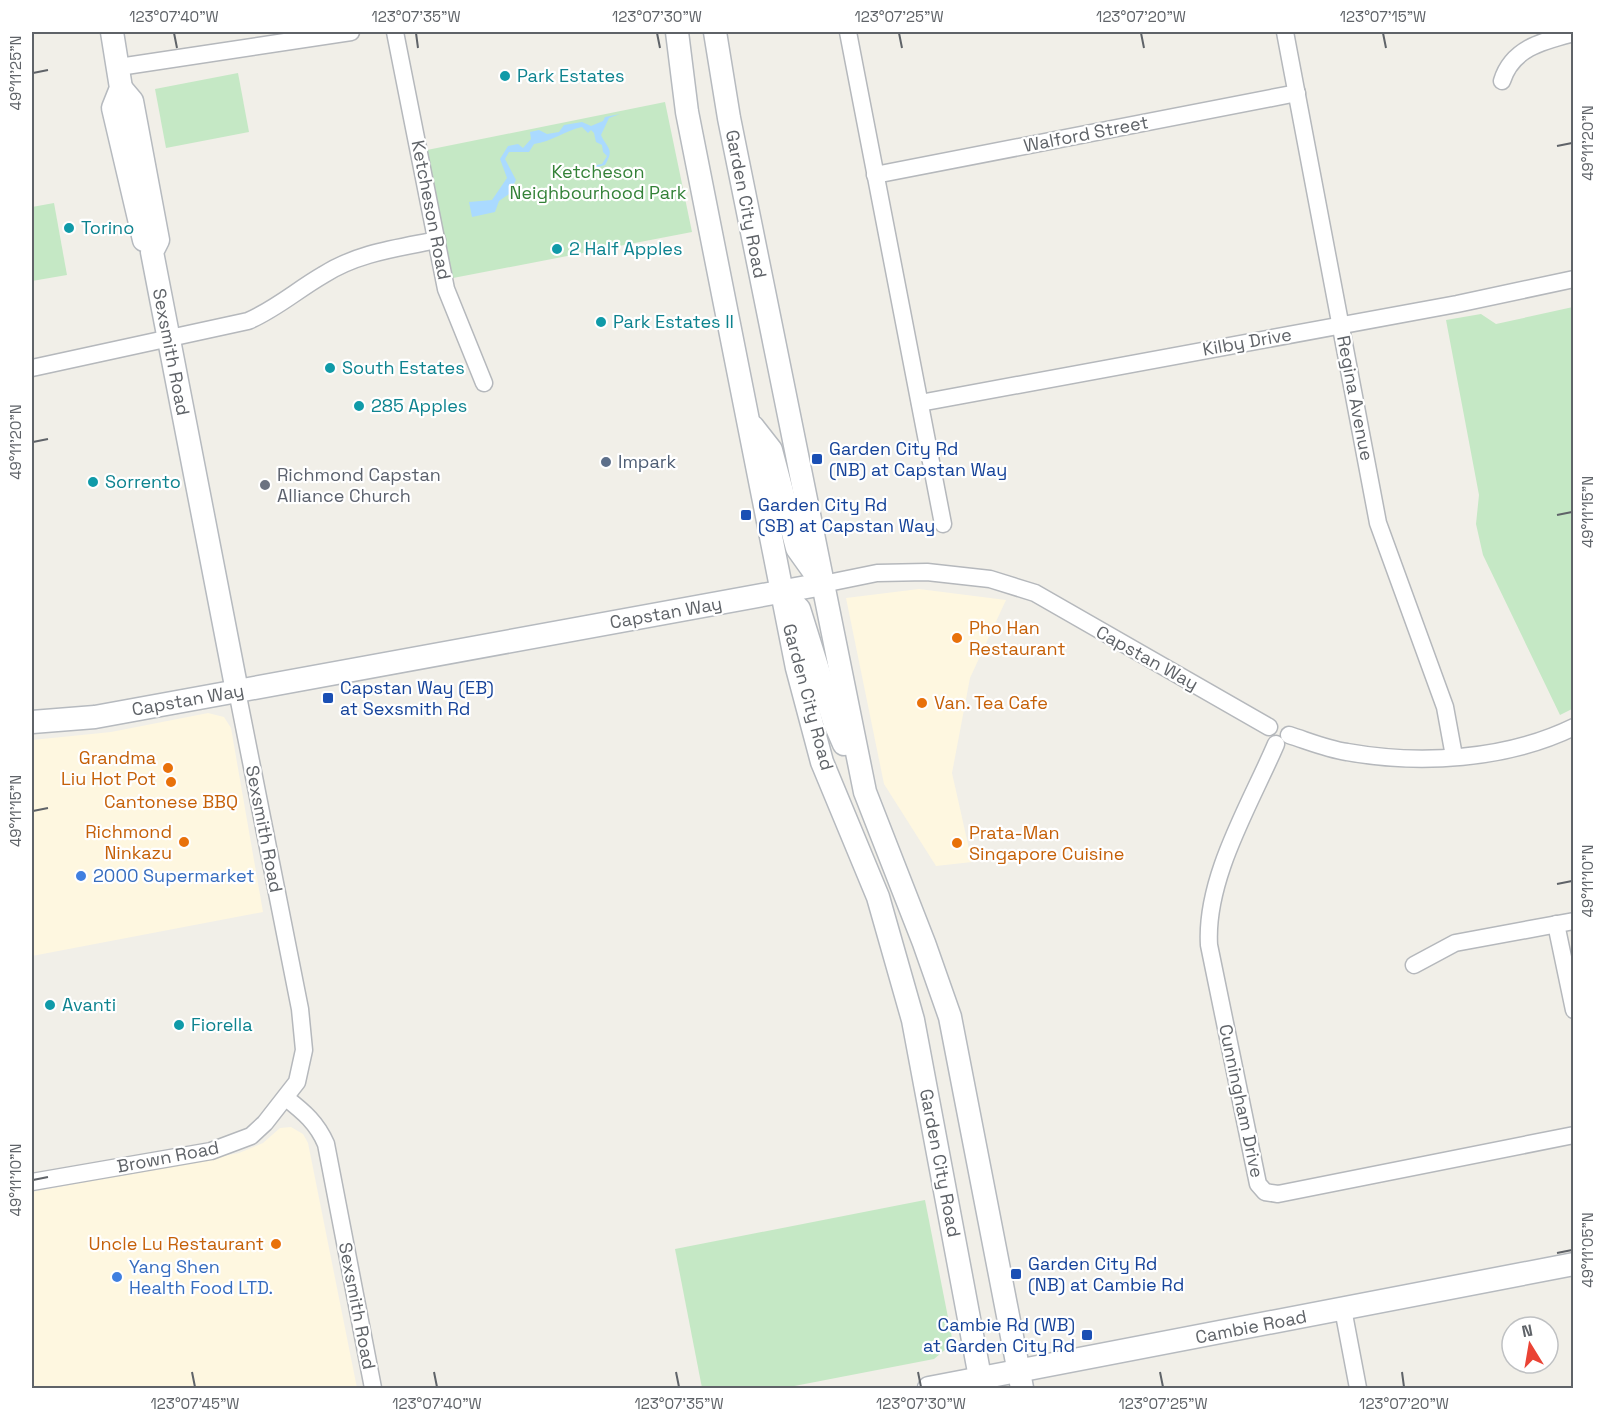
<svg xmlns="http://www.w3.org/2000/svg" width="1605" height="1420" font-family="'Space Grotesk',sans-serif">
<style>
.commercial{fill:#fef7e0}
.green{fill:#c5e8c5}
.water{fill:#aadaff}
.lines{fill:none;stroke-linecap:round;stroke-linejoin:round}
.street-casing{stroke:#b5b8bc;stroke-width:19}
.secondary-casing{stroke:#b6babf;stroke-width:25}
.street{stroke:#fff;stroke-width:16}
.secondary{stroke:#fff;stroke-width:22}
.ticks{fill:none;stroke:#5f6368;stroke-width:2}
.culture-dot{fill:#0f9aa8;stroke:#fff;stroke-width:2}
.transit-dot{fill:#1a4fb4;stroke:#fff;stroke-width:2}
.service-dot{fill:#5c6f8a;stroke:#fff;stroke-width:2}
.worship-dot{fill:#6b7280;stroke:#fff;stroke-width:2}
.food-dot{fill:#e8710a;stroke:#fff;stroke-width:2}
.shop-dot{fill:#3f7fe0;stroke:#fff;stroke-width:2}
.labels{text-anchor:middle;stroke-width:4.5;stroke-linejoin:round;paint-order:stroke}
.culture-label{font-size:18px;fill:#0d838f;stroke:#fff;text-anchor:start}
.street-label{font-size:18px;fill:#5f6368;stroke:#fff}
.park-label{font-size:18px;fill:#348238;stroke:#fff}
.transit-label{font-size:18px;fill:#164399;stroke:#fff;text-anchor:start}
.service-label{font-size:18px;fill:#4e5e75;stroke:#fff;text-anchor:start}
.worship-label{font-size:18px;fill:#5b616d;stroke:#fff;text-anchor:start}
.food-label{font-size:18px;fill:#c56008;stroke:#fff;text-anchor:start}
.shop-label{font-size:18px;fill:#366cbe;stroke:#fff;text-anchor:start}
.neatline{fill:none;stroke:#5f6368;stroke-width:2}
.ticks-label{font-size:15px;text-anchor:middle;fill:#5f6368}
</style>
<rect width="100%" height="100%" fill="#f1efe8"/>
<g class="commercial">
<path d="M919,589L1006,600L970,678L952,773L972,862L936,866L884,784L846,598Z"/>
<path d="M208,713L224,717L231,728L263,912L32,956V740L111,732Z"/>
<path d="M291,1127L303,1134L308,1143L357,1388H32V1192L239,1153L263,1143L280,1128Z"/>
</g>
<g class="green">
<path d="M238,73L249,132L166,148L155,89Z"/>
<path d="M665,102L692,232L453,278L427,150Z"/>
<path d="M54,203L67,275L32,281V207Z"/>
<path d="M1573,307L1574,708L1560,715L1483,555L1476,524L1479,495L1446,320L1481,314L1496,324Z"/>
<path d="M925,1200L953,1343L934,1359L784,1388H702L675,1249Z"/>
</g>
<path class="water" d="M620,114L609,118L601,135C607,149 615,148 605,165L594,168L588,178L585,177L592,166L602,164L607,156L603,152L602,145L596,142L594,133L591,130L588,133L582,127C566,130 551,142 534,144L529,152H509L505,159L516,180L509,194L499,201L495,212L472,217L469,202L492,200L507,178L500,159L508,146L518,144L523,148L531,139L530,132L539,130L547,134L559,132L564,125L582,122L591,126L603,121L605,117Z"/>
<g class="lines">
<defs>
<g id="street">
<path d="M395,32L446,289L484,383"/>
<path d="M848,32L943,524"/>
<path d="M1285,32L1378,523L1445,707L1454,756"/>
<path d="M119,67L351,32"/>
<path d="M1502,81C1512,48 1543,41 1574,33"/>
<path d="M875,175L1297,93"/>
<path d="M32,368L248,321C276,309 297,290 323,275C357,253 398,248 437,240"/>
<path d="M920,403L1457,304L1574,279"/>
<path d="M823,584L877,573L927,572L990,579L1035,593L1269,727"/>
<path d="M1289,735C1308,741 1327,749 1347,752C1420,765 1506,760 1574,727"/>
<path d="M1276,744C1250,805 1205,878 1209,945L1258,1184L1265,1192L1278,1194L1574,1135"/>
<path d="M1556,924L1574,1010"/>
<path d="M1414,965L1455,943L1574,921"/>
<path d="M286,1098C304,1112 317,1123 326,1144L373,1388"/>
<path d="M32,1182L211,1151L251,1136L265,1123L297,1082L304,1050L300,1009L237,691"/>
<path d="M1343,1309L1358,1388"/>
</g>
<g id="secondary">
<path d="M112,32L121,88L113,108L144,240"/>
<path d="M677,32L687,112L797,668L822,762L878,897L913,1020L982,1388"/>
<path d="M715,32L729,118L865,792L924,943L950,1017L1022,1388"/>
<path d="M121,88L132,101L158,240L152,252L237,691"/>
<path d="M753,427L771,450L797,548L817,576"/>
<path d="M785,595L799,609L834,721L844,744"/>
<path d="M32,722L95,717L823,584"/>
<path d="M929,1388L1574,1264"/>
</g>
</defs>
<use href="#street" class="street-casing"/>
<use href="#secondary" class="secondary-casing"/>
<use href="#street" class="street"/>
<use href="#secondary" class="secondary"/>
</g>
<path class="ticks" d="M174,33L177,48M416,33L418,48M657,33L660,48M899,33L902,48M1141,33L1144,48M1383,33L1386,48M33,73L48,70M1557,146L1572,143M33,442L48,439M1557,515L1572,512M33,811L48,808M1557,884L1572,881M33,1180L48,1177M1557,1253L1572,1250M192,1372L195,1387M434,1372L437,1387M676,1372L679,1387M918,1372L921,1387M1160,1372L1163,1387M1402,1372L1404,1387"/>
<g class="culture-dot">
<circle cx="505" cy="76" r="6"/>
<circle cx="69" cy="228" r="6"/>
<circle cx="557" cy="249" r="6"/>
<circle cx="601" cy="322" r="6"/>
<circle cx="330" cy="368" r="6"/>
<circle cx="359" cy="406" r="6"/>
<circle cx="93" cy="482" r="6"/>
<circle cx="50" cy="1005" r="6"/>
<circle cx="179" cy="1025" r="6"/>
</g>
<g class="transit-dot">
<rect x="811" y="453" width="12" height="12" rx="3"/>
<rect x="740" y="509" width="12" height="12" rx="3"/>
<rect x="322" y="692" width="12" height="12" rx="3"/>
<rect x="1010" y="1268" width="12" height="12" rx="3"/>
<rect x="1081" y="1329" width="12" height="12" rx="3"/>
</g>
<circle class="service-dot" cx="606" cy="462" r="6"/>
<circle class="worship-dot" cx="265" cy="485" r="6"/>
<g class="food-dot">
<circle cx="957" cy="638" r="6"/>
<circle cx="922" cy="703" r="6"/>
<circle cx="168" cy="768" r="6"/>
<circle cx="171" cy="782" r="6"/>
<circle cx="184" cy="842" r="6"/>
<circle cx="957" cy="843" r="6"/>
<circle cx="276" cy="1244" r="6"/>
</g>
<g class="shop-dot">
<circle cx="81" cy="876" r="6"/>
<circle cx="117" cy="1277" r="6"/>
</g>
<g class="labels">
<g class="culture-label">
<text x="517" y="82">Park Estates</text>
<text x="81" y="234">Torino</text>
<text x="569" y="255">2 Half Apples</text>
<text x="613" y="328">Park Estates II</text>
<text x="342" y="374">South Estates</text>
<text x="371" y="412">285 Apples</text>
<text x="105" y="488">Sorrento</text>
<text x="62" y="1011">Avanti</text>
<text x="191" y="1031">Fiorella</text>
</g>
<g class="street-label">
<text transform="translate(1086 134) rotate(-11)" y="6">Walford Street</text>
<text transform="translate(746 204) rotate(79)" y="6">Garden City Road</text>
<text transform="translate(431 210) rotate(79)" y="6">Ketcheson Road</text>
<text transform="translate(1247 342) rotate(-10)" y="6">Kilby Drive</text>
<text transform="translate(171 352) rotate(79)" y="6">Sexsmith Road</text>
<text transform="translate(1355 398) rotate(79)" y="6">Regina Avenue</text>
<text transform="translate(666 613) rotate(-10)" y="6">Capstan Way</text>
<text transform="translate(1147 658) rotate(29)" y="6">Capstan Way</text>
<text transform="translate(808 697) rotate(75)" y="6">Garden City Road</text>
<text transform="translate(188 700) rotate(-10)" y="6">Capstan Way</text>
<text transform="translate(264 829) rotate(79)" y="6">Sexsmith Road</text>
<text transform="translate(1241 1101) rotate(78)" y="6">Cunningham Drive</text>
<text transform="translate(168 1157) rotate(-11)" y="6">Brown Road</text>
<text transform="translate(940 1163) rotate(79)" y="6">Garden City Road</text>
<text transform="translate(357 1306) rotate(79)" y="6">Sexsmith Road</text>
<text transform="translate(1251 1327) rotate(-11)" y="6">Cambie Road</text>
</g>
<g class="park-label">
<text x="598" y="178">Ketcheson<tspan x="598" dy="21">Neighbourhood Park</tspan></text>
</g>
<g class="transit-label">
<text x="829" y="455">Garden City Rd<tspan x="829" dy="21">(NB) at Capstan Way</tspan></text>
<text x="758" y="511">Garden City Rd<tspan x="758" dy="21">(SB) at Capstan Way</tspan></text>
<text x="340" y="694">Capstan Way (EB)<tspan x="340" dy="21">at Sexsmith Rd</tspan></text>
<text x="1028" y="1270">Garden City Rd<tspan x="1028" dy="21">(NB) at Cambie Rd</tspan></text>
<text x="1075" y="1331" text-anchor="end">Cambie Rd (WB)<tspan x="1075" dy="21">at Garden City Rd</tspan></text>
</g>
<g class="service-label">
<text x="618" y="468">Impark</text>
</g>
<g class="worship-label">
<text x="277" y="481">Richmond Capstan<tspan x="277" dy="21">Alliance Church</tspan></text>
</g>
<g class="food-label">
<text x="969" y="634">Pho Han<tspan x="969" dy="21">Restaurant</tspan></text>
<text x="934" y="709">Van. Tea Cafe</text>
<text x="156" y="764" text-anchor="end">Grandma<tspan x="156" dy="21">Liu Hot Pot</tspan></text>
<text x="171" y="808" text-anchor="middle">Cantonese BBQ</text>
<text x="172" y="838" text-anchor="end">Richmond<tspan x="172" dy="21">Ninkazu</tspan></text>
<text x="969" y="839">Prata-Man<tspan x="969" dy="21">Singapore Cuisine</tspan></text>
<text x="264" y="1250" text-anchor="end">Uncle Lu Restaurant</text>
</g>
<g class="shop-label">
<text x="93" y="882">2000 Supermarket</text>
<text x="129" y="1273">Yang Shen<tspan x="129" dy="21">Health Food LTD.</tspan></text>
</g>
</g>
<rect width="1605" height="1420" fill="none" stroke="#ffffff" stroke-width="66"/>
<g transform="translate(1530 1345) rotate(349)"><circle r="28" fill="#ffffff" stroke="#bfc1c3" stroke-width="1.5"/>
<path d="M0-4.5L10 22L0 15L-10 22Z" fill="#ea4335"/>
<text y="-9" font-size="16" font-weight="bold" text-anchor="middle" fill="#5f6368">N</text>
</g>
<rect x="33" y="33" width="1539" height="1354" class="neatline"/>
<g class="ticks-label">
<text x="174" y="22">123°07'40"W</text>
<text x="416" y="22">123°07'35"W</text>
<text x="657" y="22">123°07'30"W</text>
<text x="899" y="22">123°07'25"W</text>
<text x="1141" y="22">123°07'20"W</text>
<text x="1383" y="22">123°07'15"W</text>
<text transform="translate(16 73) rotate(-90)" y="5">49°11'25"N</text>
<text transform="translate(1588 143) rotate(-90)" y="5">49°11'20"N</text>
<text transform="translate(16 442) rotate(-90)" y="5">49°11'20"N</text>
<text transform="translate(1588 512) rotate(-90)" y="5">49°11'15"N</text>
<text transform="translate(16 811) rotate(-90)" y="5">49°11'15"N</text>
<text transform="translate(1588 881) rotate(-90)" y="5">49°11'10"N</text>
<text transform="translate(16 1180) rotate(-90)" y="5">49°11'10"N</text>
<text transform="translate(1588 1250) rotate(-90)" y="5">49°11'05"N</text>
<text x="195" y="1409">123°07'45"W</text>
<text x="437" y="1409">123°07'40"W</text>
<text x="679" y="1409">123°07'35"W</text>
<text x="921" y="1409">123°07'30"W</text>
<text x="1163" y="1409">123°07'25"W</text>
<text x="1404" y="1409">123°07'20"W</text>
</g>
</svg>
